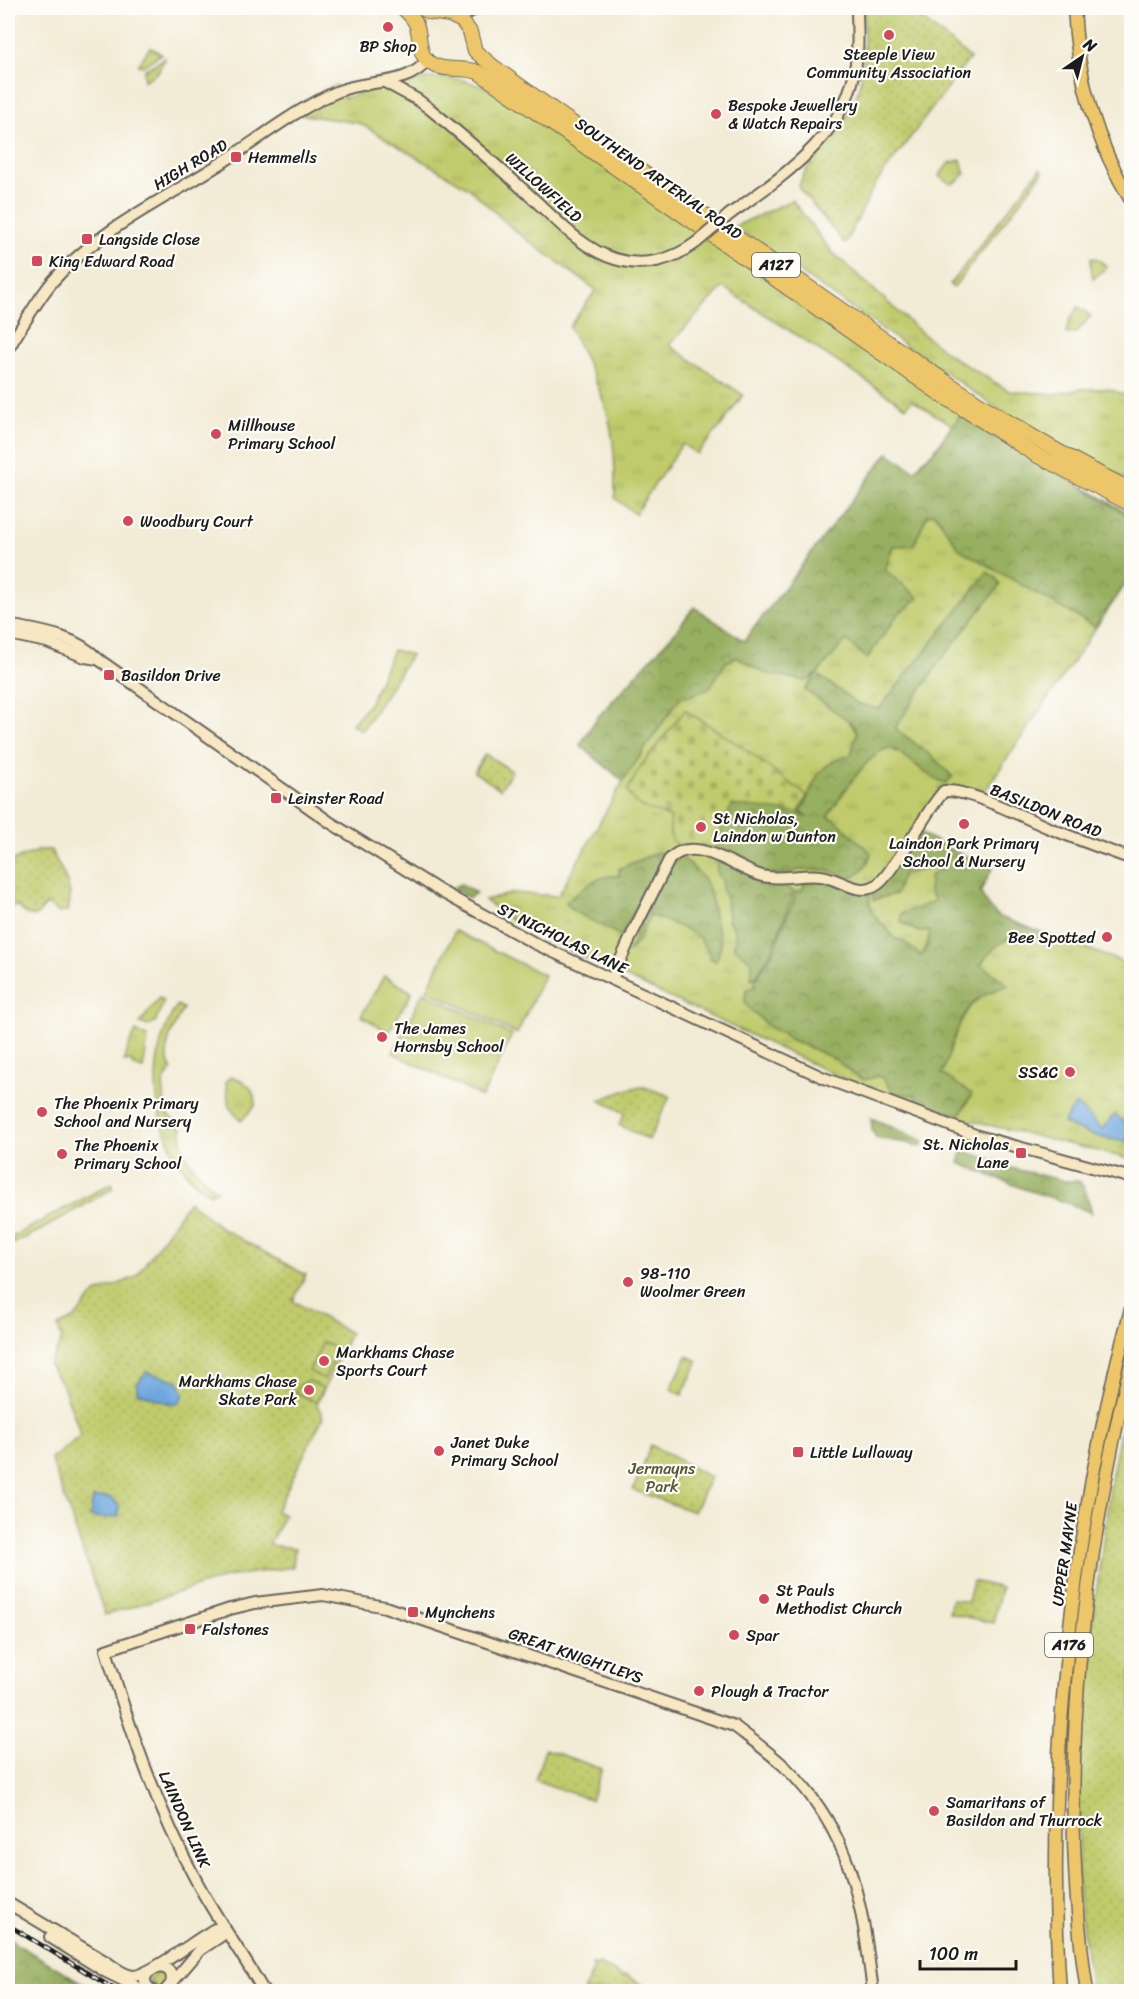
<svg xmlns="http://www.w3.org/2000/svg" width="1139" height="1999" font-family="Sriracha,sans-serif">
<style>
.grass{fill:url(#grass-tufts);stroke:#6e7444;stroke-width:1.5}
.forest{fill:url(#forest-crowns);stroke:#5a663e;stroke-width:1.5}
.cemetery{fill:url(#cemetery-stones);stroke:#6e7444;stroke-width:1.5}
.park{fill:url(#park-dots);stroke:#6e7444;stroke-width:1.5}
.pitch{fill:#bfcb6c;stroke:#6e7444;stroke-width:1.5}
.water{fill:#6ea7de;stroke:#45627d;stroke-width:1.5}
.lines{fill:none;stroke-linecap:round;stroke-linejoin:round}
.secondary-casing{stroke:#67645d;stroke-width:14}
.primary-casing{stroke:#67645d;stroke-width:15}
.highway-casing{stroke:#67645d;stroke-width:16}
.secondary{stroke:#f7e8c3;stroke-width:10}
.primary{stroke:#ecc669;stroke-width:12}
.highway{stroke:#ecc669;stroke-width:14}
.rail-casing{stroke:#1c1c1c;stroke-width:4.5}
.rail{stroke:#fdfcf7;stroke-width:2;stroke-dasharray:7;stroke-linecap:butt}
.secondary-bridge-casing{stroke:#67645d;stroke-width:14;stroke-linecap:butt}
.secondary-bridge{stroke:#f7e8c3;stroke-width:10}
.poi-dot{fill:#d1495b;stroke:#fdfcf7;stroke-width:2}
.labels{text-anchor:middle;stroke-width:4.5;stroke-linejoin:round;paint-order:stroke}
.shield{fill:#fdfcf7;stroke:#605f5e;stroke-width:1.5}
.shield-label{font-size:15px;font-weight:bold;fill:#1c1c1c}
.poi-label{font-size:16px;fill:#1c1c1c;stroke:#fdfcf7;text-anchor:start}
.street-label{font-size:16px;fill:#1c1c1c;stroke:#fdfcf7}
.park-label{font-size:16px;fill:#555938;stroke:#fdfcf7}
</style>
<defs>
<pattern id="grass-tufts" width="24" height="20" patternUnits="userSpaceOnUse" patternTransform="scale(1.5)"><rect width="24" height="20" fill="#bfcb6c"/><path d="M3 7l-1-3M5 7V3M7 7l1-3M15 17l-1-3M17 17v-4M19 17l1-3" fill="none" stroke="#a4ae5d"/></pattern>
<pattern id="forest-crowns" width="20" height="18" patternUnits="userSpaceOnUse" patternTransform="scale(1.5)"><rect width="20" height="18" fill="#97af60"/><path d="M2 6a3 3 0 1 1 6 0M12 15a3 3 0 1 1 6 0" fill="none" stroke="#7a8e4e"/></pattern>
<pattern id="cemetery-stones" width="16" height="16" patternUnits="userSpaceOnUse" patternTransform="scale(1.5)"><rect width="16" height="16" fill="#bfcb6c"/><path d="M2 7V4a2 2 0 0 1 4 0v3zM10 15v-3a2 2 0 0 1 4 0v3z" fill="#a4ae5d"/></pattern>
<pattern id="park-dots" width="8" height="8" patternUnits="userSpaceOnUse" patternTransform="scale(1.5)"><rect width="8" height="8" fill="#bfcb6c"/><path d="M2 2h.1M6 6h.1" fill="none" stroke="#a4ae5d" stroke-width="1.8" stroke-linecap="round"/></pattern>
</defs>
<rect width="100%" height="100%" fill="#fdfcf7"/>
<filter id="ink" filterUnits="userSpaceOnUse"><feTurbulence type="fractalNoise" baseFrequency=".0167" numOctaves="2"/><feDisplacementMap in="SourceGraphic" scale="12" xChannelSelector="R" yChannelSelector="G"/><feConvolveMatrix kernelMatrix="1 2 1 2 8 2 1 2 1" color-interpolation-filters="sRGB"/></filter>
<filter id="wash" filterUnits="userSpaceOnUse"><feTurbulence type="fractalNoise" baseFrequency=".008" numOctaves="4" result="noise"/><feDisplacementMap in="SourceGraphic" scale="24" xChannelSelector="R" yChannelSelector="G"/><feGaussianBlur stdDeviation="1.35" result="paint"/><feColorMatrix in="noise" values="0 0 0 0 0 0 0 0 0 0 0 0 0 0 0 0 0 1.4 0 .05"/><feComposite in="paint" operator="in"/></filter>
<g filter="url(#wash)">
<rect width="100%" height="100%" fill="#f2ebd5"/>
<g class="grass">
<path d="M150,47L161,54L143,66L138,65Z"/>
<path d="M165,58L158,72L144,81V70Z"/>
<path d="M431,78L460,79L503,94L1027,455L1131,514V576L983,794L955,787H940L920,833L956,852L993,867L980,893L990,909L1000,917L1131,965V1159L972,1121L868,1090L572,952L509,919L485,900L514,893L558,896L623,781L580,745L597,718L677,630L694,607L744,641L888,453L915,471L922,462L935,450L952,425L912,400L906,407L723,287L669,345L743,395L720,427L697,454L682,444L635,514L615,498C615,473 615,448 610,424C604,393 583,355 569,327L596,290L515,231L469,188L359,123L302,115L319,93L336,85L344,98L406,82Z"/>
<path d="M961,160L965,174L958,181L951,184L939,176L949,163Z"/>
<path d="M1040,169L1043,172L953,288L950,284Z"/>
<path d="M792,200L831,251L924,335L954,358L1009,391L1055,394L1081,389H1109L1131,397V482L1027,429L734,227Z"/>
<path d="M1091,258L1098,259L1107,267L1093,279L1091,268Z"/>
<path d="M1078,307L1091,316L1076,333L1066,334L1069,321Z"/>
<path d="M393,650L411,655L362,731L352,724L369,704Z"/>
<path d="M159,998L164,1001L156,1021L148,1026L140,1023Z"/>
<path d="M177,1005L183,1008C174,1028 159,1048 172,1070L163,1082L165,1112L182,1129C182,1134 181,1139 182,1144C184,1159 205,1181 217,1190L211,1194C199,1189 189,1177 182,1166C150,1118 147,1054 177,1005Z"/>
<path d="M136,1031L148,1038L143,1069L132,1065V1061L124,1062L130,1042Z"/>
<path d="M232,1076C248,1084 255,1087 255,1106L241,1121L229,1107L226,1082Z"/>
<path d="M112,1183V1189L39,1231L8,1246V1239Z"/>
<path d="M687,1356L698,1361L682,1395L671,1389Z"/>
<path d="M157,1971L166,1976V1983L158,1989L149,1980Z"/>
</g>
<g class="forest">
<path d="M961,414L1131,517V576L1095,627L959,549L935,513L927,515L914,545L893,546L885,570L919,598L898,614L867,659L846,640L817,674L858,704L879,709C915,663 952,619 987,572L995,577L1000,585L941,660L895,728L932,756L953,777L945,783C941,781 936,780 932,777C920,770 903,751 889,749C872,746 838,801 828,816L838,822L871,853C869,863 861,873 852,878L826,870H799L781,875L764,872L715,849C720,834 722,816 732,804H742L749,808L756,806L798,811L804,817H807L801,812C816,782 813,765 851,755L857,732L849,721L805,690L816,674L806,681L764,673L737,657L726,662L709,689L679,699L623,781L580,745L597,718L677,630L694,607L744,641L888,453L915,471L922,462L935,450Z"/>
<path d="M920,833L956,852L993,867L980,892L990,909L1000,917L1057,938L1056,944C1023,928 1002,934 981,964L1008,985C1000,989 990,992 982,996C958,1011 952,1049 942,1074L972,1094L961,1113L953,1114L918,1102L915,1095L894,1094L884,1079L878,1076L864,1080L855,1075L833,1058L794,1041L769,1027L746,1005L745,1000L746,989L755,987V981L775,949L782,927L794,901L795,892L802,891L805,882L826,881L866,893L870,896C867,918 884,920 894,938L903,941L921,956L927,946L930,931L918,932L901,922V914L935,901L929,892L930,876L940,869L937,866L902,875L896,894L874,900L872,891Z"/>
<path d="M657,852L665,854L621,936L573,911L566,902C581,889 598,873 619,876V869Z"/>
<path d="M680,855C690,865 703,875 708,888C713,898 712,910 715,921C721,941 724,941 716,961L709,958L710,953C703,948 704,943 699,938C693,930 661,920 650,915L639,940L628,953L661,877Z"/>
<path d="M716,858L777,882L793,891L791,900L771,952L755,978L751,979L752,962L734,947L735,938L734,928L728,920L726,898L722,891V881L717,872Z"/>
<path d="M461,884L476,893L469,898L454,889V887Z"/>
<path d="M871,1118L924,1141L921,1147L907,1143L876,1138L872,1130Z"/>
<path d="M963,1151L1005,1163L1006,1167L1065,1181H1079L1085,1189L1092,1213L1062,1201L1024,1189L959,1163Z"/>
<path d="M8,1939L96,1991H8Z"/>
</g>
<path class="cemetery" d="M685,710L741,746L807,796L798,813L732,805L722,827L715,848H679C669,839 669,832 671,818C650,807 641,813 627,791L641,766Z"/>
<g class="park">
<path d="M864,8H909L970,58L876,183L845,244L799,188C803,164 830,145 843,124C867,88 864,49 864,8Z"/>
<path d="M485,754L512,771L500,789L474,772Z"/>
<path d="M41,850H51C60,869 77,891 67,911L59,913L47,904L36,916L26,914L18,906H8V862Z"/>
<path d="M644,1087L670,1096L649,1140L619,1125L625,1113L599,1100L632,1088Z"/>
<path d="M189,1201L221,1228L306,1275L293,1301L350,1333L317,1404L323,1417L276,1511L284,1515L269,1545L295,1548L293,1567L231,1576L105,1615L51,1459L81,1435L64,1388L49,1365L62,1340L58,1326L74,1319L94,1294L136,1277Z"/>
<path d="M1131,1375V1991L1091,1992L1078,1893L1080,1715L1112,1474Z"/>
<path d="M651,1445L710,1477L694,1512L633,1490Z"/>
<path d="M973,1581L1001,1588L993,1623L949,1613L952,1599L968,1602Z"/>
<path d="M545,1749L602,1769L591,1800L535,1780Z"/>
<path d="M592,1964L597,1966L599,1964L623,1977L625,1975L654,1991H583L594,1969Z"/>
</g>
<g class="pitch">
<path d="M455,931L544,975L517,1034L427,990Z"/>
<path d="M384,976L412,992L389,1032L361,1016Z"/>
<path d="M423,992L512,1035L482,1097L393,1053Z"/>
<path d="M323,1342L338,1350L324,1379L309,1371Z"/>
<path d="M309,1381L323,1388L316,1402L295,1392L299,1385Z"/>
</g>
<g class="water">
<path d="M1076,1104L1102,1129L1115,1114L1126,1124L1131,1115L1128,1112L1131,1107V1142C1107,1140 1084,1134 1063,1123Z"/>
<path d="M146,1372C157,1375 167,1377 178,1381L184,1394L179,1403L171,1404L137,1392V1384Z"/>
<path d="M105,1497L112,1498L119,1505V1516L106,1518L90,1517L93,1498Z"/>
</g>
</g>
<g filter="url(#ink)">
<g class="lines">
<defs>
<g id="secondary">
<path d="M451,15L468,13L477,8"/>
<path d="M385,82L418,100L430,109C463,136 495,164 527,193C553,216 581,249 615,259C644,268 673,260 697,242"/>
<path d="M730,214C783,176 848,134 856,63C859,45 857,26 857,8"/>
<path d="M8,349C21,328 37,300 53,281C100,228 164,200 223,162C261,138 297,108 339,91C367,79 406,87 427,61"/>
<path d="M8,625C39,631 75,635 98,659L331,823L440,891L536,944L824,1078L978,1136L1132,1178"/>
<path d="M8,634L47,642L85,657L98,659"/>
<path d="M612,979L634,930L669,860C693,832 736,869 762,876C782,881 802,873 821,876C839,878 860,898 878,884C885,879 890,870 895,863C913,840 925,813 944,791C969,789 1023,817 1049,828C1076,839 1104,849 1132,859"/>
<path d="M8,1903L108,1963C115,1968 124,1975 133,1976C149,1976 198,1938 215,1929H225"/>
<path d="M50,1937L106,1972L147,1992"/>
<path d="M154,1992C124,1973 179,1952 171,1985"/>
<path d="M164,1992L200,1950L221,1936L225,1929"/>
<path d="M264,1992C243,1954 217,1920 197,1882C157,1809 130,1729 106,1650L230,1609L255,1603L323,1595L385,1607L734,1726C751,1739 769,1752 784,1766C852,1831 862,1903 873,1992"/>
</g>
<g id="primary">
<path d="M1074,8C1077,76 1096,143 1132,202"/>
<path d="M1060,1992C1045,1767 1072,1522 1132,1305"/>
<path d="M1087,1992C1056,1781 1081,1564 1132,1359"/>
</g>
<g id="highway">
<path d="M403,8C407,12 412,16 415,22C423,37 415,59 436,66C449,71 464,67 478,72L940,394L1036,455L1132,505"/>
<path d="M421,8L429,12L450,15L462,21L470,32L475,51L494,67C597,142 702,213 806,285C912,359 1015,434 1132,490"/>
</g>
</defs>
<use href="#secondary" class="secondary-casing"/>
<use href="#primary" class="primary-casing"/>
<use href="#highway" class="highway-casing"/>
<use href="#secondary" class="secondary"/>
<use href="#primary" class="primary"/>
<use href="#highway" class="highway"/>
<defs>
<path id="rail" d="M8,1925L119,1992"/>
</defs>
<use href="#rail" class="rail-casing"/>
<use href="#rail" class="rail"/>
<defs>
<path id="secondary-bridge" d="M697,242L730,214"/>
</defs>
<use href="#secondary-bridge" class="secondary-bridge-casing"/>
<use href="#secondary-bridge" class="secondary-bridge"/>
</g>
</g>
<g class="poi-dot">
<circle cx="388" cy="27" r="6"/>
<circle cx="889" cy="35" r="6"/>
<circle cx="716" cy="114" r="6"/>
<rect x="230" y="151" width="12" height="12" rx="3"/>
<rect x="81" y="233" width="12" height="12" rx="3"/>
<rect x="31" y="255" width="12" height="12" rx="3"/>
<circle cx="216" cy="434" r="6"/>
<circle cx="128" cy="521" r="6"/>
<rect x="103" y="669" width="12" height="12" rx="3"/>
<rect x="270" y="792" width="12" height="12" rx="3"/>
<circle cx="964" cy="824" r="6"/>
<circle cx="701" cy="827" r="6"/>
<circle cx="1107" cy="937" r="6"/>
<circle cx="382" cy="1037" r="6"/>
<circle cx="1070" cy="1072" r="6"/>
<circle cx="42" cy="1112" r="6"/>
<rect x="1015" y="1147" width="12" height="12" rx="3"/>
<circle cx="62" cy="1154" r="6"/>
<circle cx="628" cy="1282" r="6"/>
<circle cx="324" cy="1361" r="6"/>
<circle cx="309" cy="1390" r="6"/>
<circle cx="439" cy="1451" r="6"/>
<rect x="792" y="1446" width="12" height="12" rx="3"/>
<circle cx="764" cy="1599" r="6"/>
<rect x="407" y="1606" width="12" height="12" rx="3"/>
<rect x="184" y="1623" width="12" height="12" rx="3"/>
<circle cx="734" cy="1635" r="6"/>
<circle cx="699" cy="1691" r="6"/>
<circle cx="934" cy="1811" r="6"/>
</g>
<g class="labels">
<g class="shield">
<rect x="752" y="253" width="48" height="24" rx="4.5"/>
<rect x="1045" y="1633" width="48" height="24" rx="4.5"/>
</g>
<g class="shield-label">
<text x="776" y="270">A127</text>
<text x="1069" y="1650">A176</text>
</g>
<g class="poi-label">
<text x="388" y="52" text-anchor="middle">BP Shop</text>
<text x="889" y="60" text-anchor="middle">Steeple View<tspan x="889" dy="18">Community Association</tspan></text>
<text x="728" y="111">Bespoke Jewellery<tspan x="728" dy="18">&amp; Watch Repairs</tspan></text>
<text x="248" y="163">Hemmells</text>
<text x="99" y="245">Langside Close</text>
<text x="49" y="267">King Edward Road</text>
<text x="228" y="431">Millhouse<tspan x="228" dy="18">Primary School</tspan></text>
<text x="140" y="527">Woodbury Court</text>
<text x="121" y="681">Basildon Drive</text>
<text x="288" y="804">Leinster Road</text>
<text x="713" y="824">St Nicholas,<tspan x="713" dy="18">Laindon w Dunton</tspan></text>
<text x="964" y="849" text-anchor="middle">Laindon Park Primary<tspan x="964" dy="18">School &amp; Nursery</tspan></text>
<text x="1095" y="943" text-anchor="end">Bee Spotted</text>
<text x="394" y="1034">The James<tspan x="394" dy="18">Hornsby School</tspan></text>
<text x="1058" y="1078" text-anchor="end">SS&amp;C</text>
<text x="54" y="1109">The Phoenix Primary<tspan x="54" dy="18">School and Nursery</tspan></text>
<text x="1009" y="1150" text-anchor="end">St. Nicholas<tspan x="1009" dy="18">Lane</tspan></text>
<text x="74" y="1151">The Phoenix<tspan x="74" dy="18">Primary School</tspan></text>
<text x="640" y="1279">98-110<tspan x="640" dy="18">Woolmer Green</tspan></text>
<text x="336" y="1358">Markhams Chase<tspan x="336" dy="18">Sports Court</tspan></text>
<text x="297" y="1387" text-anchor="end">Markhams Chase<tspan x="297" dy="18">Skate Park</tspan></text>
<text x="451" y="1448">Janet Duke<tspan x="451" dy="18">Primary School</tspan></text>
<text x="810" y="1458">Little Lullaway</text>
<text x="776" y="1596">St Pauls<tspan x="776" dy="18">Methodist Church</tspan></text>
<text x="425" y="1618">Mynchens</text>
<text x="202" y="1635">Falstones</text>
<text x="746" y="1641">Spar</text>
<text x="711" y="1697">Plough &amp; Tractor</text>
<text x="946" y="1808">Samaritans of<tspan x="946" dy="18">Basildon and Thurrock</tspan></text>
</g>
<g class="street-label">
<text transform="translate(190 164) rotate(-31)" y="6">HIGH ROAD</text>
<text transform="translate(659 178) rotate(35)" y="6">SOUTHEND ARTERIAL ROAD</text>
<text transform="translate(544 187) rotate(42)" y="6">WILLOWFIELD</text>
<text transform="translate(1046 810) rotate(22)" y="6">BASILDON ROAD</text>
<text transform="translate(563 938) rotate(26)" y="6">ST NICHOLAS LANE</text>
<text transform="translate(1064 1554) rotate(-82)" y="6">UPPER MAYNE</text>
<text transform="translate(576 1655) rotate(19)" y="6">GREAT KNIGHTLEYS</text>
<text transform="translate(185 1819) rotate(66)" y="6">LAINDON LINK</text>
</g>
<g class="park-label">
<text x="662" y="1474">Jermayns<tspan x="662" dy="18">Park</tspan></text>
</g>
</g>
<rect width="1139" height="1999" fill="none" stroke="#fdfcf7" stroke-width="30"/>
<g transform="translate(1082 57) rotate(35)" stroke="#fdfcf7" stroke-width="4.5" paint-order="stroke">
<path d="M0-4.5L10 22L0 15L-10 22Z" fill="#1c1c1c"/>
<text y="-9" font-size="16" font-weight="bold" text-anchor="middle" fill="#1c1c1c">N</text>
</g>
<path d="M920 1960v9h96v-9" fill="none" stroke="#1c1c1c" stroke-width="3"/>
<text x="929" y="1960" font-size="18" fill="#1c1c1c" stroke="#fdfcf7" stroke-width="4.5" paint-order="stroke">100 m</text>
</svg>
